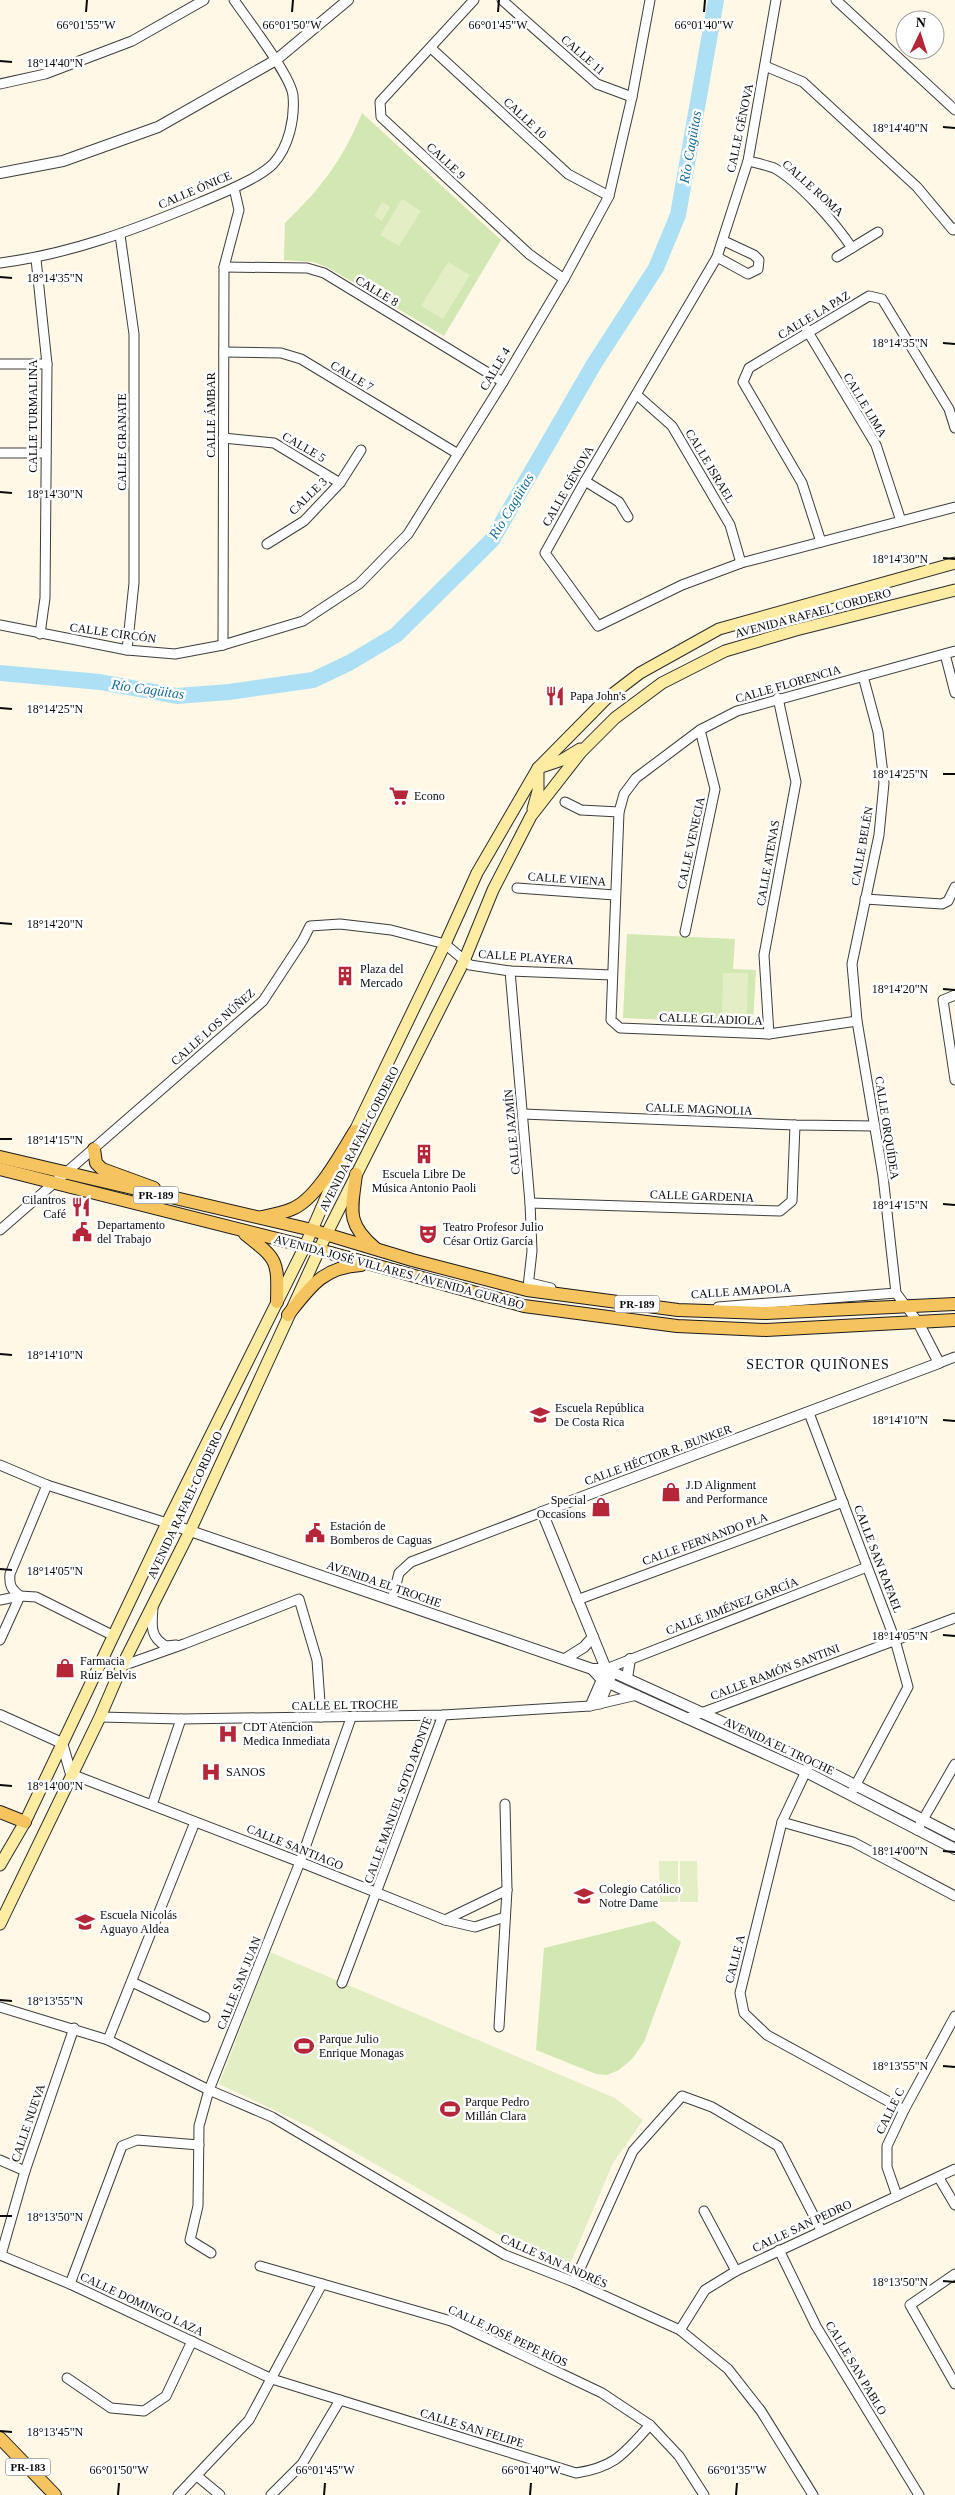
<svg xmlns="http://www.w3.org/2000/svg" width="955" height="2495" font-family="Georgia,serif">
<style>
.green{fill:#d2e7b2}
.pitch{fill:#e3eec4}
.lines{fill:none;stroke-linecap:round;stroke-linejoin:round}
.river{stroke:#ade0f4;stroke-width:16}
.minor-casing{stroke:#3d3d3d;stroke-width:11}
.tertiary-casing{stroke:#3d3d3d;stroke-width:12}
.secondary-casing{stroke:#2c2c2c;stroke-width:13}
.primary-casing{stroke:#1b1b1b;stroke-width:14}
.minor{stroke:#fff;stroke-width:9}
.tertiary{stroke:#fff;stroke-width:10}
.secondary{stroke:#feeca3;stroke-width:11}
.primary{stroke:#f6c45f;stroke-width:12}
.ticks{fill:none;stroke:#0a0a0a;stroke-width:2}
.labels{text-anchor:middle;stroke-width:5;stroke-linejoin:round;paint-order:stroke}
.shield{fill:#fff;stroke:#545454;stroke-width:1}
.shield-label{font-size:11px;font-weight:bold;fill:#0a0a0a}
.street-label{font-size:12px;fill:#0a0a0a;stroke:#fff}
.poi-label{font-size:12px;fill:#0a0a0a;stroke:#fff;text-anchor:start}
.water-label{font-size:14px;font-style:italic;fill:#176a97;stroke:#fff}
.neighbourhood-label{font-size:14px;letter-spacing:1px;fill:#0a0a0a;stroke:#fff}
.ticks-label{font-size:12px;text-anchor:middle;fill:#0a0a0a;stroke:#fff;stroke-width:5;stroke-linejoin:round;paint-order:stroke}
</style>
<rect width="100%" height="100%" fill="#fff8e7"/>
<g class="green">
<path d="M362,113L501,240L444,336L327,267L313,262L284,260L285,223C322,187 342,161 362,113Z"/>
<path d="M627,934L735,939L733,969L756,970L753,1024L623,1018Z"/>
<path d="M654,1921L681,1942L644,2042L632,2059L619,2070L607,2075L596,2074L536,2050L544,1948Z"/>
</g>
<g class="pitch">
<path d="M402,199L421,211L399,246L380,235Z"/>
<path d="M382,202L390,207L382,221L374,216Z"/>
<path d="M448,262L470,275L443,319L421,306Z"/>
<path d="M723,973H748L747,1017H722Z"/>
<path d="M659,1861H678V1902H660Z"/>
<path d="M680,1861H697L698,1902H680Z"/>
<path d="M270,1952L615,2098L643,2120L613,2163L570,2264L510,2241L312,2128L219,2084Z"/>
</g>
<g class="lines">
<path class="river" d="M0,673L100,682L177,696L229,692L313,680L349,663L396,635L492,540L594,364L656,268L678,215L716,0"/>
<defs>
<g id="minor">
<path d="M474,0L380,102L381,117L529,254L564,279"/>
<path d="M502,0L597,84L632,97"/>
<path d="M776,0L748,161L717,257L585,481L545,553L598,626L682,585L741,563L955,507"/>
<path d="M836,0L955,110"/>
<path d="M431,48L568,174L609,196"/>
<path d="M765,66L803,82L917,187L953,230L955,228"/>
<path d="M0,84L45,74L132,41L204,0"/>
<path d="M748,161C756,163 766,165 774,168C800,182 836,224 852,248"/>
<path d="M120,235L134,334V583L127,650"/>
<path d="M717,257L748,274L758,269L759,260L754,255L724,241"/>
<path d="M837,257L878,232"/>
<path d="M36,259L47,364L45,598L40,634"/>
<path d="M0,263C70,254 134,230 199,203C220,194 258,179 273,164C289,147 295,118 293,96C292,77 247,19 234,0"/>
<path d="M224,267L307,268L324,273L503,382"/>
<path d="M802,322L876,445L901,521"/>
<path d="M224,352L281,353L301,359L458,454"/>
<path d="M0,364H47"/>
<path d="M637,395L672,426L730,525L741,563"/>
<path d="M223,438L274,443L340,483"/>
<path d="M0,453H46"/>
<path d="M585,481L619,502L628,517"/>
<path d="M821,542L802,483L743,382L749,368L869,296L882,299L949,409L955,428"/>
<path d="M267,544L304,521L340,483L361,450"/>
<path d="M0,625L127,650L175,654L223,645L303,621L359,584L408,534L503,382L564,279L609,196L632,97L650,0"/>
<path d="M223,645L224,267L239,210L234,188"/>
<path d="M945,654L955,693"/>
<path d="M863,676L878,732L884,783L879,835L852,964L857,1021L883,1176L896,1293L918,1322"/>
<path d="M565,802L581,810L619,812"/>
<path d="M517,888L615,895"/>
<path d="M865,899L942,904L948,901L955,887"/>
<path d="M685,932L715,789L700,730"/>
<path d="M510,971L530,1203L532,1251L528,1287"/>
<path d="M955,995L943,1000L955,1080"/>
<path d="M857,1021L769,1034L620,1028L611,1020L619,812L624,794L636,778L700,730L737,711L955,651"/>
<path d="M769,1034L764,955L796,782L778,698"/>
<path d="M523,1114L795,1125L875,1126"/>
<path d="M530,1203L780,1211L792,1201L795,1125"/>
<path d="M0,1230L263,1001L303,940L310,926L340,924L391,930L445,944L470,965L510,971L612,975"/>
<path d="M530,1283L551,1288"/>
<path d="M718,1307L896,1293"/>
<path d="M939,1363L955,1357"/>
<path d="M809,1413L895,1640L908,1687L853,1790"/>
<path d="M0,1465L47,1485L167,1523"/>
<path d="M0,1600L20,1596C11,1589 9,1585 10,1574L47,1485"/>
<path d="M392,1600L399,1573L411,1562L542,1512"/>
<path d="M577,1600L843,1502"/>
<path d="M153,1608C152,1624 149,1637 166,1646L176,1645"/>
<path d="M0,1640L20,1596L36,1597L114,1636"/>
<path d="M122,1666L184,1644L299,1599L317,1660L321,1717"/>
<path d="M600,1704L611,1677"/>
<path d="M590,1706L606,1669L867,1567"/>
<path d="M100,1717L181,1719L443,1715L590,1706L637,1695"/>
<path d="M688,1718L955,1618"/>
<path d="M808,1767L782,1822L740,1993L744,2013L767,2035L904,2110"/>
<path d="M71,1774L300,1862L445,1920L507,1890"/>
<path d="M152,1805L181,1719"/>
<path d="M782,1822L853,1842L955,1896"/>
<path d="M917,1830L955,1764"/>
<path d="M445,1920L475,1927L505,1917"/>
<path d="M132,1982L205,2017"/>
<path d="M342,1983L443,1715"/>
<path d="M0,2007L108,2040L209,2090L272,2117L505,2255L574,2282L680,2330L728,2369L761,2411L813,2495"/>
<path d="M499,2027L507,1890L505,1804"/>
<path d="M108,2040L195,1822"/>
<path d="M0,2160L25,2171"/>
<path d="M939,2178L955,2205"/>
<path d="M897,2196L887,2167V2146L904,2110L955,2016"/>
<path d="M704,2211L736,2271"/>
<path d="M779,2250L816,2326L919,2495"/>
<path d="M211,2253L190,2240L198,2206L199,2126L209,2090L300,1862L351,1718"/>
<path d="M0,2255L70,2284L272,2379L576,2473C616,2467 624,2453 650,2425"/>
<path d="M1,2255L25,2171L74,2028"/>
<path d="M260,2266L451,2321L602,2393L650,2425L679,2456L704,2495"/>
<path d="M955,2274L910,2305L955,2384"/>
<path d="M574,2282L633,2151L682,2096L712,2107L778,2146L821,2230"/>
<path d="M70,2284L122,2146L137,2140L199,2145"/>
<path d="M680,2330L705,2290L736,2271L955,2169"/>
<path d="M67,2378L111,2408L144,2411L166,2396L192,2341"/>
<path d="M197,2476L220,2495"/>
<path d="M178,2495L249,2420L322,2284"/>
<path d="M271,2495L302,2464L340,2400"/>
</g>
<g id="tertiary">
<path d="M0,173L63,161L158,127L276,60L348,0"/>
<path d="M167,1523L592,1669H606L810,1762L955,1836"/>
<path d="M565,1659L584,1647L593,1637"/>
<path d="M592,1669L602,1680L806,1772L955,1849"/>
<path d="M606,1669L542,1512L939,1363L918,1322"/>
<path d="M627,1678L630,1659"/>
<path d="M0,1715L62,1743L71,1774"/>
</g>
<g id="secondary">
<path d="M533,809L538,791V768L562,760L580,749"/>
<path d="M351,1139L445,944L477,873L538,768L606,699L640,673L719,629L955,563"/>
<path d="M0,1865L25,1822L167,1523L305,1246L344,1156"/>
<path d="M0,1924L100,1717L122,1666L190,1531L326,1235L464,961L493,890L531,816L581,752L615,718L662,683L725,651L796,630L955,590"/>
</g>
<g id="primary">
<path d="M94,1149L96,1163L102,1169L154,1188"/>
<path d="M0,1157L312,1230L412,1260L527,1290L678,1310L766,1313L955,1304"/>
<path d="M0,1169L305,1246L524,1306L677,1326L766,1330L955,1320"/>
<path d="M356,1174C352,1209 345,1223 375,1248"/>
<path d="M262,1217C272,1215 283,1213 292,1209C317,1199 341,1153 355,1131"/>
<path d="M245,1234C278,1260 278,1260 277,1302"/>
<path d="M288,1315C310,1287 323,1267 361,1265"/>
<path d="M0,1812L25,1822"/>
<path d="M0,2438L55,2495"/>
</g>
</defs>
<use href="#minor" class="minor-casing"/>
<use href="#tertiary" class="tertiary-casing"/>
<use href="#secondary" class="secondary-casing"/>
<use href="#primary" class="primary-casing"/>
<use href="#minor" class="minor"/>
<use href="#tertiary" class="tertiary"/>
<use href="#secondary" class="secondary"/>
<use href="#primary" class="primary"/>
</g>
<path class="ticks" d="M86,12L87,0M292,12L293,0M498,12L499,0M704,12L705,0M0,61L12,62M943,127L955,128M0,277L12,278M943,343L955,344M0,492L12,493M943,558L955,559M0,708L12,709M943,774H955M0,923L12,924M943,989L955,990M0,1139H12M943,1204L955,1205M0,1354L12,1355M943,1420L955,1421M0,1569L12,1570M943,1635L955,1636M0,1785L12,1786M943,1851L955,1852M0,2000L12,2001M943,2066L955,2067M0,2216H12M943,2281L955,2282M0,2431L12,2432M118,2495L119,2483M324,2495L325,2483M530,2495L531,2483M736,2495L737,2483"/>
<defs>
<symbol id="restaurant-bare" viewBox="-9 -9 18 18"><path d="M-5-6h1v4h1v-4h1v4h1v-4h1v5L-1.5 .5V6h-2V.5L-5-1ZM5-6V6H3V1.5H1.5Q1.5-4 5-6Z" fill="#b52639" stroke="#fff" stroke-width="2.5" paint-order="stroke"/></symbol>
<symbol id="supermarket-bare" viewBox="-9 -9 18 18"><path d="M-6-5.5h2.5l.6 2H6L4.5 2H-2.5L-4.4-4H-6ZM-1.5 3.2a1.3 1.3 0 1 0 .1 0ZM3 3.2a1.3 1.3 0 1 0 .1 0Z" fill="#b52639" stroke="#fff" stroke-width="2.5" paint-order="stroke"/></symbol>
<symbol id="building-bare" viewBox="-9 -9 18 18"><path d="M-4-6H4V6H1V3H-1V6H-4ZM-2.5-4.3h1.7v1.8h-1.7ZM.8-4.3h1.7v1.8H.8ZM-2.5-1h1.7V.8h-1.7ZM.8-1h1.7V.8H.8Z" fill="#b52639" stroke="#fff" stroke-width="2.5" paint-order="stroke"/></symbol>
<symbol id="civic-bare" viewBox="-9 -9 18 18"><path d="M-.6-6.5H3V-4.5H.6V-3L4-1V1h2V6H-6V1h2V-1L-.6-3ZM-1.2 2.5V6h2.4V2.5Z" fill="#b52639" stroke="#fff" stroke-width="2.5" paint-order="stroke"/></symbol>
<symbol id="theatre-bare" viewBox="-9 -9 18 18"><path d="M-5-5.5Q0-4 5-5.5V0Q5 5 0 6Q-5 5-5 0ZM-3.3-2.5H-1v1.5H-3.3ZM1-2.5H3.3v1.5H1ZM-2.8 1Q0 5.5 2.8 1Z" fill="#b52639" stroke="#fff" stroke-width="2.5" paint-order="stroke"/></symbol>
<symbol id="school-bare" viewBox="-9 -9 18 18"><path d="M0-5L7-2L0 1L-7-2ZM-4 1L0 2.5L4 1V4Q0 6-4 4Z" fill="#b52639" stroke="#fff" stroke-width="2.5" paint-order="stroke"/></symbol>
<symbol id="shop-bare" viewBox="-9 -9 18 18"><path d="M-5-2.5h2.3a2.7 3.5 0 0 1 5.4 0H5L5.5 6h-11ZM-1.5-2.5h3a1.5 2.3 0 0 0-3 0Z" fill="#b52639" stroke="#fff" stroke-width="2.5" paint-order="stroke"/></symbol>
<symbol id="hospital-bare" viewBox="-9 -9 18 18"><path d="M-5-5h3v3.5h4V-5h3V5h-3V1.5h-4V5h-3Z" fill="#b52639" stroke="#fff" stroke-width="2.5" paint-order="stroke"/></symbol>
<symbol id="stadium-bare" viewBox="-9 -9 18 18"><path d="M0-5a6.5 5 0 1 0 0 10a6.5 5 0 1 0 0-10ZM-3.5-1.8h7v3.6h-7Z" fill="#b52639" stroke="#fff" stroke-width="2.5" paint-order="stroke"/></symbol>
</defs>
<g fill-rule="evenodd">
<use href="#restaurant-bare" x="541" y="682" width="28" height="28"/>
<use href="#supermarket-bare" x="385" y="782" width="28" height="28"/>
<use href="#building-bare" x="331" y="962" width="28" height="28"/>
<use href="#building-bare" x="410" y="1140" width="28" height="28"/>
<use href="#restaurant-bare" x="67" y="1193" width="28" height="28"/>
<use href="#civic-bare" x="68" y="1218" width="28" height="28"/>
<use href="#theatre-bare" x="414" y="1220" width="28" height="28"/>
<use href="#school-bare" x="526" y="1401" width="28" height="28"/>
<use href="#shop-bare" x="657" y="1478" width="28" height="28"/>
<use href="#shop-bare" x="587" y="1493" width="28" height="28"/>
<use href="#civic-bare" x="301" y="1519" width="28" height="28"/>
<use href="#shop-bare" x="51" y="1654" width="28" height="28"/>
<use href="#hospital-bare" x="214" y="1720" width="28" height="28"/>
<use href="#hospital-bare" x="197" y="1758" width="28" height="28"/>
<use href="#school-bare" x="570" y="1882" width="28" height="28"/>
<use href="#school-bare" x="71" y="1908" width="28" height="28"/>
<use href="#stadium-bare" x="290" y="2032" width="28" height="28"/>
<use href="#stadium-bare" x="436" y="2095" width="28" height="28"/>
</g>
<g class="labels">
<g class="shield">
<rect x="133.5" y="1186.5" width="45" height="17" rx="4"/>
<rect x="614.5" y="1295.5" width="45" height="17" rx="4"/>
<rect x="5.5" y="2458.5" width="45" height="17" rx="4"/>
</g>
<g class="shield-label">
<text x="156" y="1199">PR-189</text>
<text x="637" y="1308">PR-189</text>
<text x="28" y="2471">PR-183</text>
</g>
<g class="street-label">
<text transform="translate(583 55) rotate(41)" y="4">CALLE 11</text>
<text transform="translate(525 118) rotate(43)" y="4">CALLE 10</text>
<text transform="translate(740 128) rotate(-78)" y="4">CALLE GÉNOVA</text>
<text transform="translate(446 161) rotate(43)" y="4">CALLE 9</text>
<text transform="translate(813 188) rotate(42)" y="4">CALLE ROMA</text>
<text transform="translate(195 190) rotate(-23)" y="4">CALLE ÓNICE</text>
<text transform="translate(377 291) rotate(31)" y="4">CALLE 8</text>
<text transform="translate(814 315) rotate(-31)" y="4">CALLE LA PAZ</text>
<text transform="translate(495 369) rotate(-59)" y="4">CALLE 4</text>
<text transform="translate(352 376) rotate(31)" y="4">CALLE 7</text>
<text transform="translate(865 405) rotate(59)" y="4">CALLE LIMA</text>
<text transform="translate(211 415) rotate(-90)" y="4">CALLE ÁMBAR</text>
<text transform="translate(33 416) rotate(-90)" y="4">CALLE TURMALINA</text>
<text transform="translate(122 442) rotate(-90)" y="4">CALLE GRANATE</text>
<text transform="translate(304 447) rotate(30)" y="4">CALLE 5</text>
<text transform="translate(710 466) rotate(59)" y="4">CALLE ISRAEL</text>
<text transform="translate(568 486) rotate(-60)" y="4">CALLE GÉNOVA</text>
<text transform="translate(308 496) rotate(-44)" y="4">CALLE 3</text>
<text transform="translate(813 613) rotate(-15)" y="4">AVENIDA RAFAEL CORDERO</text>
<text transform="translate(113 633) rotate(8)" y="4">CALLE CIRCÓN</text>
<text transform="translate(788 684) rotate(-16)" y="4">CALLE FLORENCIA</text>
<text transform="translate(691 843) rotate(-78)" y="4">CALLE VENECIA</text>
<text transform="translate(862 846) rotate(-80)" y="4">CALLE BELÉN</text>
<text transform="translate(768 863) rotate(-80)" y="4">CALLE ATENAS</text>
<text transform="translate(567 879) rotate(4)" y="4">CALLE VIENA</text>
<text transform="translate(526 957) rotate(4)" y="4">CALLE PLAYERA</text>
<text transform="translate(711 1019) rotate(2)" y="4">CALLE GLADIOLA</text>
<text transform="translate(213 1027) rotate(-42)" y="4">CALLE LOS NÚÑEZ</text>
<text transform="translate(699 1109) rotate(2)" y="4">CALLE MAGNOLIA</text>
<text transform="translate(887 1128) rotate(81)" y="4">CALLE ORQUÍDEA</text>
<text transform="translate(512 1132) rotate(-95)" y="4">CALLE JAZMÍN</text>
<text transform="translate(359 1139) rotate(-63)" y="4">AVENIDA RAFAEL CORDERO</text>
<text transform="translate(702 1196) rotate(2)" y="4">CALLE GARDENIA</text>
<text transform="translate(399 1272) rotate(15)" y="4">AVENIDA JOSÉ VILLARES / AVENIDA GURABO</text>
<text transform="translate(741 1291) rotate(-4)" y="4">CALLE AMAPOLA</text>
<text transform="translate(658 1455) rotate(-20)" y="4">CALLE HÉCTOR R. BUNKER</text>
<text transform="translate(185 1505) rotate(-65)" y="4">AVENIDA RAFAEL CORDERO</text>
<text transform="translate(705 1539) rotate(-20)" y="4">CALLE FERNANDO PLA</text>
<text transform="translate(878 1559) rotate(69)" y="4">CALLE SAN RAFAEL</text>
<text transform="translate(384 1584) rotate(19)" y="4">AVENIDA EL TROCHE</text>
<text transform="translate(732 1606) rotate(-21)" y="4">CALLE JIMÉNEZ GARCÍA</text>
<text transform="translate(775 1672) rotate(-21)" y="4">CALLE RAMÓN SANTINI</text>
<text transform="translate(345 1705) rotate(-1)" y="4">CALLE EL TROCHE</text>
<text transform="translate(779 1746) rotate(25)" y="4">AVENIDA EL TROCHE</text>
<text transform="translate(398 1800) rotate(-70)" y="4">CALLE MANUEL SOTO APONTE</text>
<text transform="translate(295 1847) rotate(22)" y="4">CALLE SANTIAGO</text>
<text transform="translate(735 1959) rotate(-76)" y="4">CALLE A</text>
<text transform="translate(239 1983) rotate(-68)" y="4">CALLE SAN JUAN</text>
<text transform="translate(890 2111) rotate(-64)" y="4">CALLE C</text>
<text transform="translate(28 2123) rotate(-71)" y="4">CALLE NUEVA</text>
<text transform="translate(802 2226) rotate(-25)" y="4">CALLE SAN PEDRO</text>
<text transform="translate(554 2261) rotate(24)" y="4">CALLE SAN ANDRÉS</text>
<text transform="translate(142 2304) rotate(25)" y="4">CALLE DOMINGO LAZA</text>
<text transform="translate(508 2336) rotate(25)" y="4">CALLE JOSÉ PEPE RÍOS</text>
<text transform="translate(856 2368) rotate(59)" y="4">CALLE SAN PABLO</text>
<text transform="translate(472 2428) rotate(17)" y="4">CALLE SAN FELIPE</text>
</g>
<g class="poi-label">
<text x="570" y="700">Papa John's</text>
<text x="414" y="800">Econo</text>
<text x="360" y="973">Plaza del<tspan x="360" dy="14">Mercado</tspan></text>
<text x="424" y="1178" text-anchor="middle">Escuela Libre De<tspan x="424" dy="14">Música Antonio Paoli</tspan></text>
<text x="66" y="1204" text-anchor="end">Cilantros<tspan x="66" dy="14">Café</tspan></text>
<text x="97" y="1229">Departamento<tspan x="97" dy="14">del Trabajo</tspan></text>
<text x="443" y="1231">Teatro Profesor Julio<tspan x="443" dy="14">César Ortiz García</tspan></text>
<text x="555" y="1412">Escuela República<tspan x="555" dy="14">De Costa Rica</tspan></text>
<text x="686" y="1489">J.D Alignment<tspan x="686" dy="14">and Performance</tspan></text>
<text x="586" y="1504" text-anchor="end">Special<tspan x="586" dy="14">Occasions</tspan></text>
<text x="330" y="1530">Estación de<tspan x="330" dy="14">Bomberos de Caguas</tspan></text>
<text x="80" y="1665">Farmacia<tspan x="80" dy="14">Ruiz Belvis</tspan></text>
<text x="243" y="1731">CDT Atencion<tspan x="243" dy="14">Medica Inmediata</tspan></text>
<text x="226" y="1776">SANOS</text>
<text x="599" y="1893">Colegio Católico<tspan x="599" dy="14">Notre Dame</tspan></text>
<text x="100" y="1919">Escuela Nicolás<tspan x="100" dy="14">Aguayo Aldea</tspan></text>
<text x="319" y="2043">Parque Julio<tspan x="319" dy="14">Enrique Monagas</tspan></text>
<text x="465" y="2106">Parque Pedro<tspan x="465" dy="14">Millán Clara</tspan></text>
</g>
<g class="water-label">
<text transform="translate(690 147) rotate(-80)" y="5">Río Cagüitas</text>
<text transform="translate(511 506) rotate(-59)" y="5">Río Cagüitas</text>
<text transform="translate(148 689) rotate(8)" y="5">Río Cagüitas</text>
</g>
<g class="neighbourhood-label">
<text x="818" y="1369">SECTOR QUIÑONES</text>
</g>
</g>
<g class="ticks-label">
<text x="86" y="29">66°01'55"W</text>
<text x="292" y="29">66°01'50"W</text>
<text x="498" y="29">66°01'45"W</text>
<text x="704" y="29">66°01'40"W</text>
<text x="55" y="67">18°14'40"N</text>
<text x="900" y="132">18°14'40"N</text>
<text x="55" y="282">18°14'35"N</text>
<text x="900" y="347">18°14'35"N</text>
<text x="55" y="498">18°14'30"N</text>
<text x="900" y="563">18°14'30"N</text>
<text x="55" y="713">18°14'25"N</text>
<text x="900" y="778">18°14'25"N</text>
<text x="55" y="928">18°14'20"N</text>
<text x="900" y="993">18°14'20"N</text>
<text x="55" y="1144">18°14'15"N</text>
<text x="900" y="1209">18°14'15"N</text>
<text x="55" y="1359">18°14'10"N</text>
<text x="900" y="1424">18°14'10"N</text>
<text x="55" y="1575">18°14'05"N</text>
<text x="900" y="1640">18°14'05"N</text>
<text x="55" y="1790">18°14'00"N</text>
<text x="900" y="1855">18°14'00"N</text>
<text x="55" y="2005">18°13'55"N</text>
<text x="900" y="2070">18°13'55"N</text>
<text x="55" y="2221">18°13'50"N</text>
<text x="900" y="2286">18°13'50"N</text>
<text x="55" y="2436">18°13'45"N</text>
<text x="119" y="2474">66°01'50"W</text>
<text x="325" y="2474">66°01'45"W</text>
<text x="531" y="2474">66°01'40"W</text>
<text x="737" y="2474">66°01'35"W</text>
</g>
<g transform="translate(920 35) rotate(4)"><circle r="24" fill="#ffffff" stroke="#9d9d9d"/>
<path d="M0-4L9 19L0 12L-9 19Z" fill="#b52639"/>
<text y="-8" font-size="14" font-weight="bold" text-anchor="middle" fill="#0a0a0a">N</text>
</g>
</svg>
